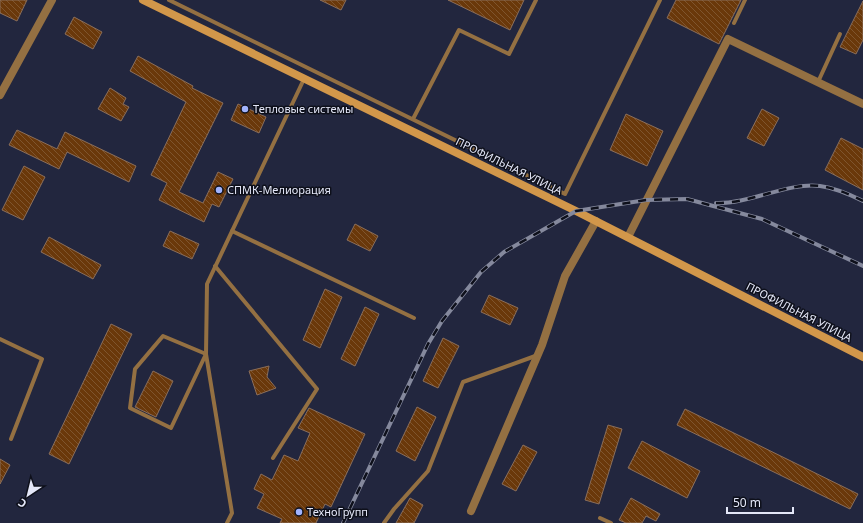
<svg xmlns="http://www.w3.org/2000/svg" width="863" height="523" font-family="'Noto Sans',sans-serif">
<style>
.building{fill:url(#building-back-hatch);stroke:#8a6e5b}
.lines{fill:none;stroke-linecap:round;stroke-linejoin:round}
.lane{stroke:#947042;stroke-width:4}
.street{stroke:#947042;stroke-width:8}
.secondary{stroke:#d2974a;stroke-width:8}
.rail-casing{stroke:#85899d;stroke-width:4}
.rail{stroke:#0e101b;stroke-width:2.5;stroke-dasharray:8;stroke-linecap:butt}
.poi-dot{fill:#a1b3fd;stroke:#0e101b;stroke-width:1.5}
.labels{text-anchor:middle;stroke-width:3;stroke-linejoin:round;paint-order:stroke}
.poi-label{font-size:11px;fill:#e4e7f8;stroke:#0e101b;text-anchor:start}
.street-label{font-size:11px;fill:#e4e7f8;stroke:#0e101b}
</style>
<defs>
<pattern id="building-back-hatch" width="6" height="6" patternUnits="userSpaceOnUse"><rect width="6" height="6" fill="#6a380a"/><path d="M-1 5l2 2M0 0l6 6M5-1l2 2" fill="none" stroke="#7f552e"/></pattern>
</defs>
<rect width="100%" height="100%" fill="#22263e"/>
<g class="building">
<path d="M0,0H27L17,21L0,13Z"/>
<path d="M320,0H346L341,10Z"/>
<path d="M448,0H524L510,30Z"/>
<path d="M676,0H741L719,44L667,18Z"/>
<path d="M863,1V40L856,54L840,47Z"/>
<path d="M74,17L102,32L93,49L65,34Z"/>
<path d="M138,56L193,86L192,88L223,103L179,192L203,203L218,172L233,179L219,207L212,204L204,222L159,200L167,183L151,175L186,102L130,71Z"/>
<path d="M110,88L126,98L123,104L129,107L121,121L98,109Z"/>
<path d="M238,104L266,117L259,133L231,120Z"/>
<path d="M762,109L779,118L764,146L747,138Z"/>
<path d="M626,114L663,131L647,166L610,150Z"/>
<path d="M17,130L57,149L65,132L136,166L129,182L67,152L59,169L9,145Z"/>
<path d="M841,138L863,149V190L825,170Z"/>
<path d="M24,166L45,177L23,220L2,210Z"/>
<path d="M355,224L378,236L370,251L347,240Z"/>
<path d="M170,231L199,244L192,259L163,246Z"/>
<path d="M49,237L101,265L93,279L41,252Z"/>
<path d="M325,289L342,297L320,348L303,340Z"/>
<path d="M489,295L518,308L510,325L481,312Z"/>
<path d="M365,307L379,314L355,366L341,359Z"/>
<path d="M111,324L132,334L69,464L49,454Z"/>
<path d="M443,338L459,346L438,388L423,381Z"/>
<path d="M269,366L267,377L276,388L257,395L249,371Z"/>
<path d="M153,371L173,381L156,417L135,407Z"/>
<path d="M417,407L436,417L415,461L396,451Z"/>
<path d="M309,408L365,434L331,507L325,504L316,523H280L282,519L257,508L264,494L254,489L261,474L272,480L284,455L298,461L310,433L298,428Z"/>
<path d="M685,409L858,494L850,509L677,425Z"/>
<path d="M608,425L622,429L599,504L585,500Z"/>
<path d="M642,441L700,471L687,498L628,468Z"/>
<path d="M523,445L537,452L516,491L502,484Z"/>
<path d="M0,459L10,465L0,484Z"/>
<path d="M410,498L423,505L414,523H396Z"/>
<path d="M631,498L660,514L656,521L646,516L642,523H626L619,520Z"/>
</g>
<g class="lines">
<g class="lane">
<path d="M169,0L565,194L660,0"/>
<path d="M734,23L745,0"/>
<path d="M818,82L840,34"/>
<path d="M413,119L459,30L509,54L536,0"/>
<path d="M232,231L414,318"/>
<path d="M215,266L317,389L273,458"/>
<path d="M163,336L206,354L171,428L130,408L135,369Z"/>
<path d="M0,339L42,359L11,439"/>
<path d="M600,518L611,523"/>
<path d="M227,523L232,513L206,354L207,284L304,79"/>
<path d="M384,523L394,509L428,471L463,382L538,355"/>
</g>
<g class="street">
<path d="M0,95L52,0"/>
<path d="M628,237L728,39L863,104"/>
<path d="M471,511L542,345L565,276L596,221"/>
</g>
<path class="secondary" d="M143,0L576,211L863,357"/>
<defs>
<g id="rail">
<path d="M716,203C750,204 788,182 820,186C835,188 849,194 863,201"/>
<path d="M343,523L428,344L442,321L481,272L504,252L576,211L646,200L687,199L762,219L863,266"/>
</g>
</defs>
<use href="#rail" class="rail-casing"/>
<use href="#rail" class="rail"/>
</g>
<g class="poi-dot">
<circle cx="245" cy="109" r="4"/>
<circle cx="219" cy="190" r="4"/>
<circle cx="299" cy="512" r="4"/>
</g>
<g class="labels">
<g class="poi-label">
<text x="253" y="113">Тепловые системы</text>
<text x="227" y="194">СПМК-Мелиорация</text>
<text x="307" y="516">ТехноГрупп</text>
</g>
<g class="street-label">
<text transform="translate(509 166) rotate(26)" y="4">ПРОФИЛЬНАЯ УЛИЦА</text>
<text transform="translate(799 312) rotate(27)" y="4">ПРОФИЛЬНАЯ УЛИЦА</text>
</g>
</g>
<g transform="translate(28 495) rotate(215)" stroke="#0e101b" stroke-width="3" paint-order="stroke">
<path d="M0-3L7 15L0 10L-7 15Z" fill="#e4e7f8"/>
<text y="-6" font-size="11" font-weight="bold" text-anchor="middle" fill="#e4e7f8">С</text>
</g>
<path d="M727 507v6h66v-6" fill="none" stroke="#e4e7f8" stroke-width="2"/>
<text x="733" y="507" font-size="12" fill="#e4e7f8" stroke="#0e101b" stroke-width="3" paint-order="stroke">50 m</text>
</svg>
